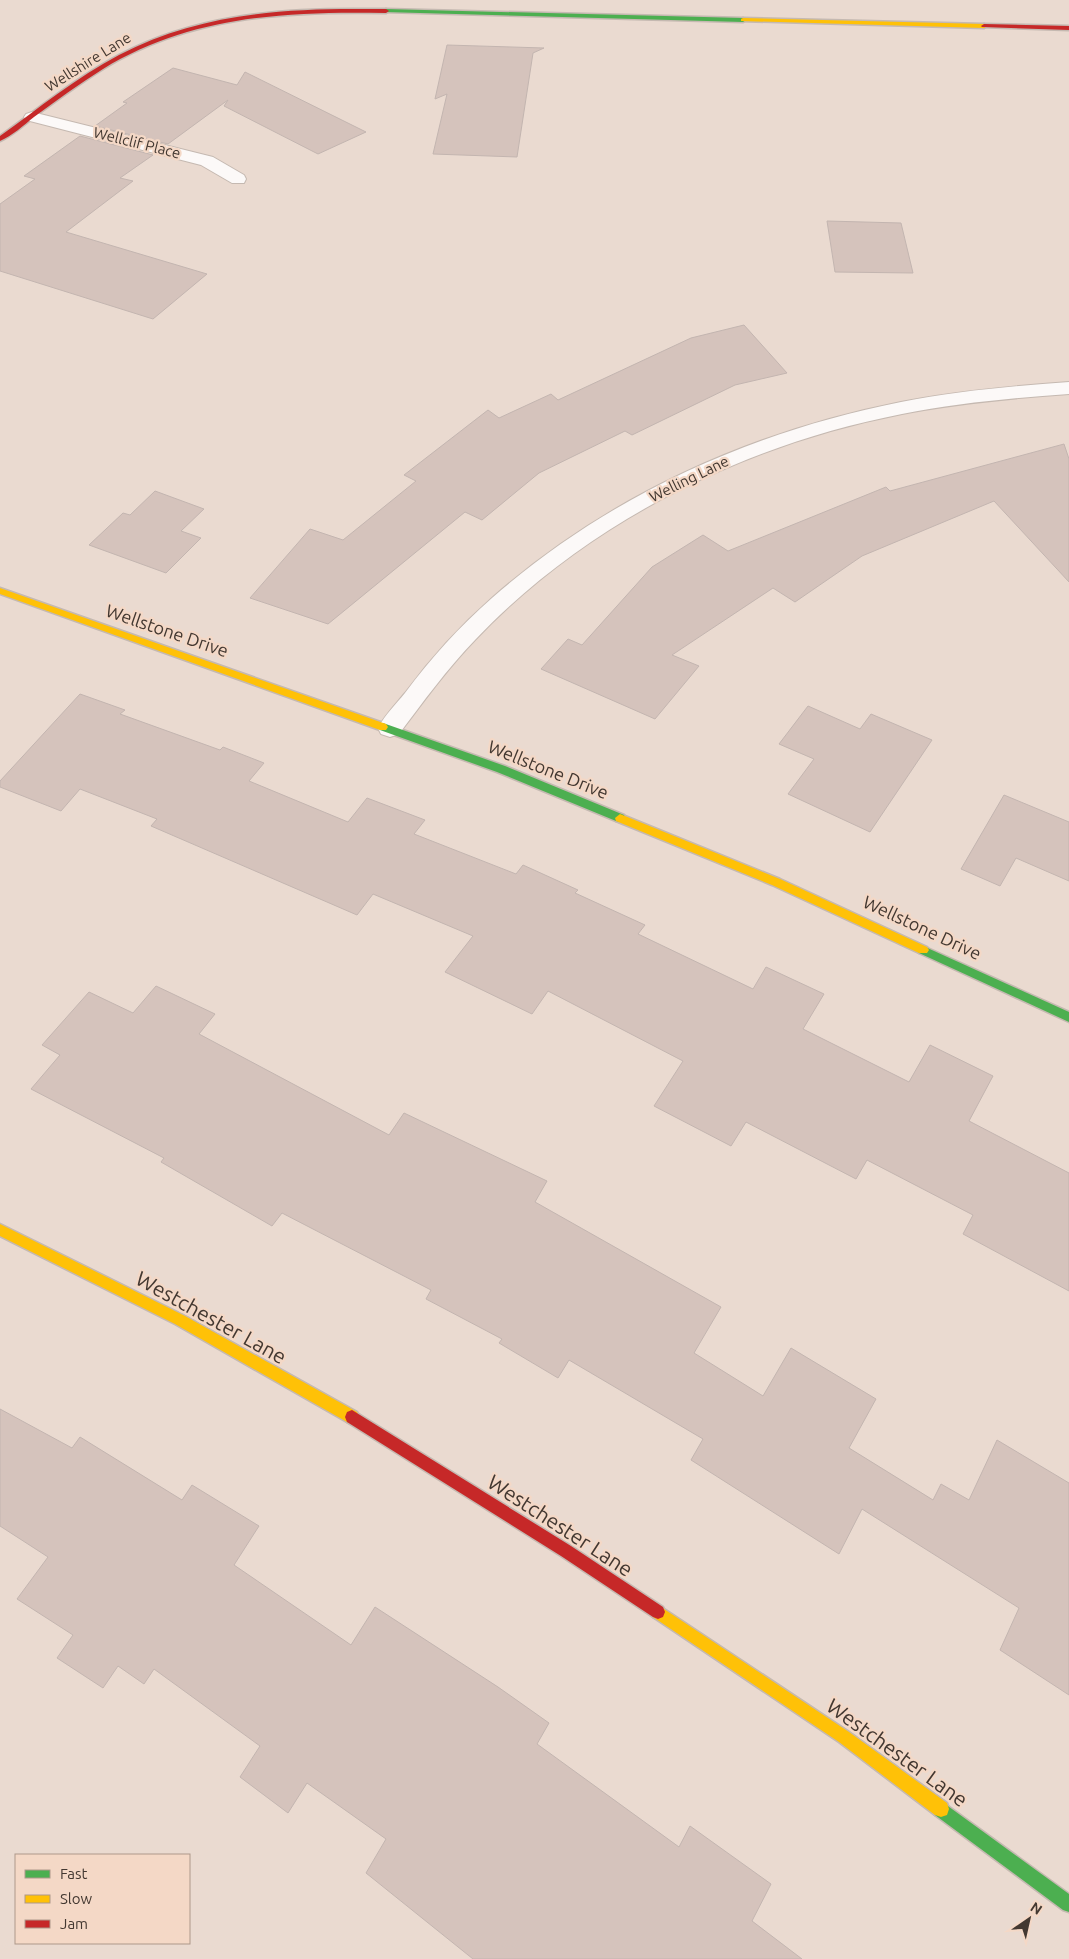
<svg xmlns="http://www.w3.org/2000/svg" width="1069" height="1959" font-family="Ubuntu,sans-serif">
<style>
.building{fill:#d5c3bc;stroke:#c3b5b0}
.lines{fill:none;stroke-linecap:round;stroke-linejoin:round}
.street-casing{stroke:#c5b9b1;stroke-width:2}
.fast-casing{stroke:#c5b9b1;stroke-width:3}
.slow-casing{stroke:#c5b9b1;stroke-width:3}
.jam-casing{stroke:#c5b9b1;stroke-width:3}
.street{fill:#fcf9f8;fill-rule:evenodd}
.fast{fill:#4caf50;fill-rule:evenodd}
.slow{fill:#ffc107;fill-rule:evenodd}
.jam{fill:#c62828;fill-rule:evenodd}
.labels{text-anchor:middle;stroke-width:4.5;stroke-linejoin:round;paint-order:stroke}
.far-street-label{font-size:15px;fill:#433831;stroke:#f4d8c6}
.street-label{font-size:18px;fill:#433831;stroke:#f4d8c6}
.near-street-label{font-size:21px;fill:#433831;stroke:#f4d8c6}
</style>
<rect width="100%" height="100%" fill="#eadad0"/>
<g class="building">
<path d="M447,45L544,48L533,53L517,157L433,154L447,94L435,99Z"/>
<path d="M173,68L237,85L245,72L366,132L318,154L224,106L228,100L168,144L95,126L127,103L123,102Z"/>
<path d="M80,136L153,155L120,178L133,181L66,232L207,274L153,319L0,271V204L35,179L24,176Z"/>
<path d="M827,221L901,223L913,273L835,272Z"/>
<path d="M744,325L787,373L735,385L632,435L625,431L539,473L482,520L465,512L328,624L250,598L310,529L343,540L416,481L404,475L488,410L499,418L551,394L558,400L691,338Z"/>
<path d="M1064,444L1069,459V582L994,501L862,556L795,602L773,588L672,655L699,666L655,719L541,669L568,639L582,645L652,567L703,535L728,551L886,487L890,491Z"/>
<path d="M155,491L204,509L181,531L201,538L166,573L89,545L123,513L130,515Z"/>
<path d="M80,694L125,710L120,714L220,750L223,747L264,763L249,781L348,822L367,798L425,820L414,834L516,874L523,865L578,890L575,893L645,925L638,934L753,989L766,967L824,994L803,1029L909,1082L930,1045L993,1076L969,1121L1069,1173V1291L963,1234L973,1215L867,1160L856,1179L746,1122L731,1146L654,1106L683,1061L548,991L532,1014L445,972L473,936L373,894L357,915L151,826L157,819L80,789L61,811L0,787V781Z"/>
<path d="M808,706L860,729L871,714L932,740L870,832L788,794L814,759L779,744Z"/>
<path d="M1004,795L1069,822V881L1016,858L1000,886L961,869Z"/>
<path d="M156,986L215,1014L199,1034L389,1135L404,1113L547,1181L535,1202L721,1307L694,1353L763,1396L791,1348L876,1399L849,1448L933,1500L941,1484L969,1500L997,1440L1069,1483V1695L1000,1650L1019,1608L862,1509L839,1554L691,1460L703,1439L569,1360L558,1378L499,1343L502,1339L426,1299L431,1290L282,1213L272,1226L161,1162L164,1158L31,1089L60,1055L42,1045L89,992L133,1013Z"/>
<path d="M0,1409L72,1448L80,1437L182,1500L192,1485L259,1526L234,1565L351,1645L375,1607L498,1687L549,1723L537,1744L679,1847L690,1826L771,1884L752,1921L802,1959H473L366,1873L386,1839L307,1783L288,1813L240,1777L260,1746L154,1669L144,1684L118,1666L103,1688L57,1658L73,1635L17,1599L48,1557L0,1526Z"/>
</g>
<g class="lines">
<defs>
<g id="street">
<path d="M32,112L213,157L244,175L246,179L244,183H232L201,165L26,120L24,117L26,114Z"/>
<path d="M1069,382V394C1013,398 957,403 902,414C743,445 587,522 475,640C447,669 423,702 399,734L390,737L381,734L378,728C385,715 396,704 405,693C431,658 459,627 492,598C608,496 750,432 901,402C956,391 1013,386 1069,382Z"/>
</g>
<g id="fast">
<path d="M386,9L743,18L746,20L743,22L384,12L383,11Z"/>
<path d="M383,723L505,766L624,815L625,818L620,822L616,821L497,772L380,730L378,727Z"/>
<path d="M923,946L1069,1012V1022L919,953L917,950L919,947Z"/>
<path d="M941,1801L1069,1894V1912L1063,1910L935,1815L933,1809L935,1803Z"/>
</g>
<g id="slow">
<path d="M743,18L984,24L987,26L984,28L741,21V19Z"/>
<path d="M0,588L386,724L388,727L386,730H380L0,594Z"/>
<path d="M620,814L780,879L927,947L929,950L927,953H919L772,885L616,821L615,818Z"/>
<path d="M0,1224L185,1316L357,1412L359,1417L357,1422L352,1424L347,1422L175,1324L0,1236Z"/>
<path d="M658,1605L849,1732L947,1803L949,1809L947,1815L941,1817L935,1815L839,1742L653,1617L651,1612L653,1607Z"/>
</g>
<g id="jam">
<path d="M354,9H386L389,11L386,13C287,11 189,16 103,69C79,84 57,100 34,117C24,125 12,136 0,141V136C39,108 77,77 119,55C193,16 273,9 354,9Z"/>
<path d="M984,24L1069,26V30L982,27L981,26Z"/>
<path d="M352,1410L571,1546L663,1607L665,1612L663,1617L658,1619L653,1617L561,1556L347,1422L345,1417L347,1412Z"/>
</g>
</defs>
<use href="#street" class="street-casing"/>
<use href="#fast" class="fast-casing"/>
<use href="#slow" class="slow-casing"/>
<use href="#jam" class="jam-casing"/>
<use href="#street" class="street"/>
<use href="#fast" class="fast"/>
<use href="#slow" class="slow"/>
<use href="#jam" class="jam"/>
</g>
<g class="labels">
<g class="far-street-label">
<text transform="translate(88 62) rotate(-32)" y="5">Wellshire Lane</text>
<text transform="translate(137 143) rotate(14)" y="5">Wellclif Place</text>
<text transform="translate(689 479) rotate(-26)" y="5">Welling Lane</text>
</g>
<g class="street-label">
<text transform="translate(167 631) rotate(19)" y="6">Wellstone Drive</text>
<text transform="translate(548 770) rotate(22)" y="6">Wellstone Drive</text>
<text transform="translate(922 928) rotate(25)" y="6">Wellstone Drive</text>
</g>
<g class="near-street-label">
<text transform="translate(211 1318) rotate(29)" y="7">Westchester Lane</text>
<text transform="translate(560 1526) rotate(33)" y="7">Westchester Lane</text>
<text transform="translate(897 1753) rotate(36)" y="7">Westchester Lane</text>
</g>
</g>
<rect x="15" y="1854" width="175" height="90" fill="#f4d8c6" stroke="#ad988a"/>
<rect x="25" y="1870" width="25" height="8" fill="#4caf50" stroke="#ad988a"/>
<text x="60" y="1879" font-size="15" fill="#433831">Fast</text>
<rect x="25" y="1895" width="25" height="8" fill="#ffc107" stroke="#ad988a"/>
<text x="60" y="1904" font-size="15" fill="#433831">Slow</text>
<rect x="25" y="1920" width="25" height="8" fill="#c62828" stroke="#ad988a"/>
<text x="60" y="1929" font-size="15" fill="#433831">Jam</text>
<g transform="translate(1029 1919) rotate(34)" stroke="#f4d8c6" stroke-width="4" paint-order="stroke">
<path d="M0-4L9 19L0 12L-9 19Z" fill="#433831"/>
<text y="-8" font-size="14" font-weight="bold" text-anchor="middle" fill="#433831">N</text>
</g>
</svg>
